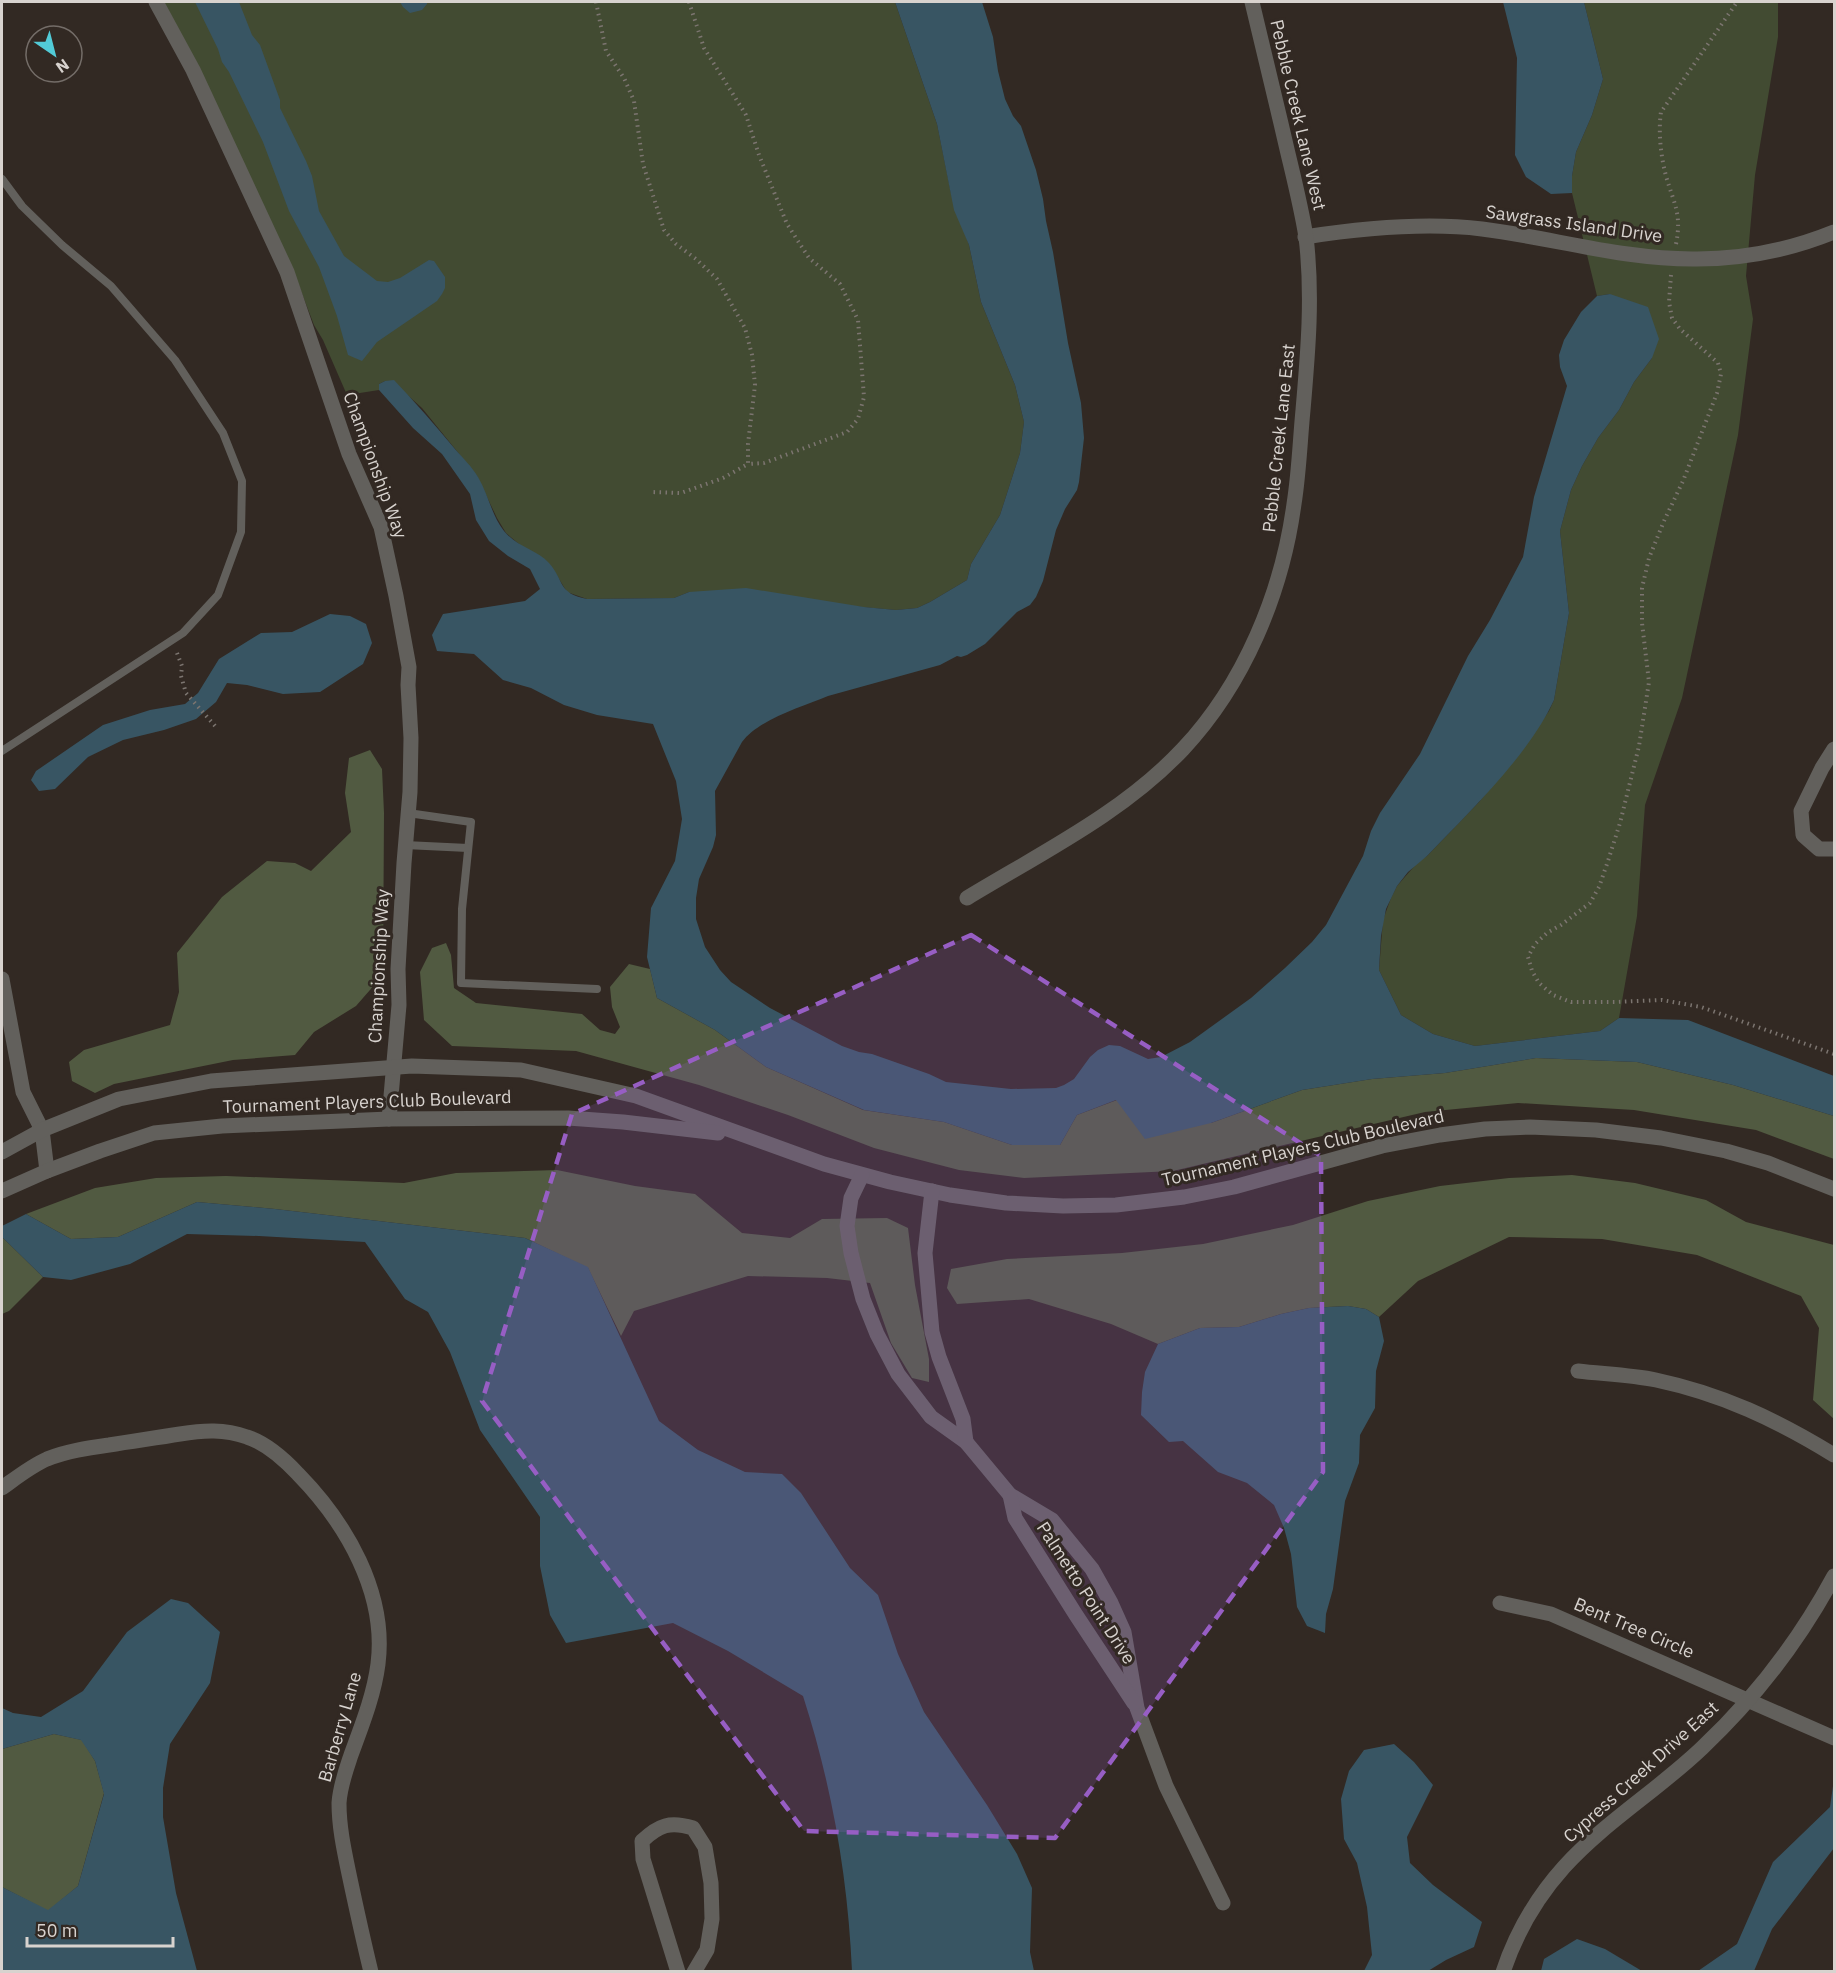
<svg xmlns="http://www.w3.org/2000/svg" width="1836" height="1973" font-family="'IBM Plex Sans',sans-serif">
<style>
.green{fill:#424b32}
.forest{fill:#515a41}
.water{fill:#385563}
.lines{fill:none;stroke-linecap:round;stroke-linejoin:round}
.path{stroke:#7c7570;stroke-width:4;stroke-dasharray:1.5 4.5;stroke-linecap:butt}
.lane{stroke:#62605c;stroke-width:8}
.street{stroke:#62605c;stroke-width:15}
.marked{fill:#975ec4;fill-opacity:0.2;stroke:#975ec4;stroke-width:4.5;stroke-dasharray:12 8;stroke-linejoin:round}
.labels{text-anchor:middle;stroke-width:6;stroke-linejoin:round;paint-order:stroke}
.street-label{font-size:18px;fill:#d8d3cf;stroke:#322923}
</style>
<rect width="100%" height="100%" fill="#322923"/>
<g class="green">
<path d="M156,2H895L937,124L951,193L969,245L981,302L1015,385L1024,422L1020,453L1000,515L971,564L967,580L930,602L917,608L896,610L689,592L674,598L587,599L567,592L556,574L541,557L526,550L506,533L497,518L477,476L422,408L404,392L385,381L379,384V390L347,395L323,340L314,325L293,270Z"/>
<path d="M1584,2H1778V37L1755,175L1746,276L1753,319L1738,435L1682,698L1645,805L1637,916L1619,1018L1600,1031L1475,1046L1433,1034L1401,1015L1379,970L1383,920L1391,898L1397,886L1418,862L1427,856L1479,802L1520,752L1549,711L1554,700L1569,613L1560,531L1571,490L1582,466L1598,438L1619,410L1634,382L1652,358L1610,294L1597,296L1572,193V176L1576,152L1592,115L1603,79Z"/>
</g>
<g class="forest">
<path d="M370,750L382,769L384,813L383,975L356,1006L314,1032L295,1055L233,1060L114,1084L95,1093L72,1081L69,1062L84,1050L170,1025L179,992L177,953L222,897L267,861L295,863L311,871L351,832L345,793L349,758Z"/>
<path d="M446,943L451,955L454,988L476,1003L582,1014L600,1030L615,1034L620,1027L612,1007L610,987L629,964L650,969L657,998L715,1030L766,1067L863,1110L944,1122L1012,1145H1060L1077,1115L1117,1100L1211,1123L1302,1090L1372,1079L1445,1073L1536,1058L1637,1062L1733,1085L1834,1116V1159L1756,1130L1634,1110L1518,1103L1425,1112L1173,1171L1024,1178L959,1170L874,1148L788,1115L699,1085L576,1051L452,1046L424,1020L420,972L432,948Z"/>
<path d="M557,1170L635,1186L695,1194L742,1233L790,1238L822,1219L887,1218L908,1228L915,1285L929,1359V1382L912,1378L891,1343L870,1283L827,1278L748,1276L634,1311L621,1336L588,1268L525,1238L275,1209L197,1202L118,1237L71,1239L26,1214L95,1188L156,1178L226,1176L404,1183L456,1173Z"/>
<path d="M1572,1175L1635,1183L1706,1200L1746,1222L1834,1245V1419L1813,1400L1819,1328L1801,1296L1697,1255L1602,1239L1509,1237L1418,1281L1379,1317L1366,1309L1348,1306L1309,1308L1281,1314L1239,1327L1200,1328L1158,1344L1111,1324L1029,1299L957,1304L947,1288L951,1269L1007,1259L1122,1253L1203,1244L1293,1225L1368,1201L1440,1186L1509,1178Z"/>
<path d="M2,1237L43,1277L9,1311L2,1314Z"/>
<path d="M54,1734L82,1740L95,1761L104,1793L78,1886L48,1911L2,1887V1749Z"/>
</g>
<g class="water">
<path d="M195,2H239L252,35L260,45L280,100V108L306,161L312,176L319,211L344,256L377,281L388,282L400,278L429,260L434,261L445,277V288L442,294L437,301L377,342L362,361L348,355L337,316L319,267L289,211L263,142L229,72L222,62L218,49Z"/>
<path d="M400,2H427V4L422,10L410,13L403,7Z"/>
<path d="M895,2H982L993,37L998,71L1005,99L1013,116L1021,126L1036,170L1043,199L1046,221L1053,252L1068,343L1081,403L1084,438L1079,482L1077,490L1065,509L1056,530L1043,581L1036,597L1030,605L1017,612L985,644L967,655L961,657L957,656L940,665L828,696C802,707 759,719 742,742L715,791L716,835L713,847L699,879L696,898V919L705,947L720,970L731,982L770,1008L842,1046L859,1052L872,1054L929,1074L946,1082L1011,1089L1056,1088L1064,1085L1074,1079L1090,1057L1098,1050L1109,1045L1120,1046L1148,1059L1161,1057L1190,1042L1251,998L1285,968L1312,942L1326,925L1363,856L1371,831L1380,813L1420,754L1468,656L1490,620L1523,557L1534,497L1567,386L1560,367L1559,355L1564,340L1581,312L1597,296L1610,294L1648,307L1659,339L1652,358L1634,382L1619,410L1598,438L1582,466L1571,490L1560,531L1569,613L1554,700C1529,755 1469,812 1427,856L1408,872L1397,886L1386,909L1381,936L1379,970L1401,1015L1433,1034L1475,1046L1600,1031L1619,1018L1688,1020L1834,1076V1116L1733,1085L1637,1062L1536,1058L1445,1073L1372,1079L1302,1090L1211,1123L1145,1139L1116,1100L1077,1115L1060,1145H1012L944,1122L864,1110L766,1067L715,1030L657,998L647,957L651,908L675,861L682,819L676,781L653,724L597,715L564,705L531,688L503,680L474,654L437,651L432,635L443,614L525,601L540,589L530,569L508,556L489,541L476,520L470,494L442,454L413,428L379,390V384L385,381L394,380C415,402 435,425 455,449C463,458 472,467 478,477C488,494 492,516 504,531C517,547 537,550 549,563C565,581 557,593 587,599L674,598L689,592L746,588L864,607L896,610L917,608L930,602L967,580L971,564L1000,515L1020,453L1024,422L1015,385L981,302L969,245L954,210L937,124Z"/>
<path d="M1503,2H1584L1603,79L1592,115L1576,152L1572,176V193L1551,194L1526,177L1515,155L1517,58Z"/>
<path d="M330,614L350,616L366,624L372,643L363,664L320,692L283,694L247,685L227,683L216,702L196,719L164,730L123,740L88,757L55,789L39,791L31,780L36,771L103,725L150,710L185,704L198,693L219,659L261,633L292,632Z"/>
<path d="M197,1202L275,1209L525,1238L588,1267L659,1421L698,1450L745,1472L782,1474L801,1493L850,1568L878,1595L898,1654L924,1712L987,1805L1017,1854L1032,1888L1030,1952L1034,1971H852C848,1878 832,1786 803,1696L728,1651L673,1623L566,1643L550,1615L540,1566V1517L480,1430L450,1352L428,1312L405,1299L365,1242L259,1236L187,1234L130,1264L71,1280L43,1277L2,1237V1226L26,1214L71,1239L118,1237Z"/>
<path d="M1348,1306L1366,1309L1379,1317L1384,1341L1376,1371L1375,1408L1360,1435L1359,1463L1345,1501L1333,1589L1326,1614L1325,1633L1307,1626L1297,1607L1291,1554L1284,1528L1274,1505L1247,1483L1218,1472L1183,1441L1169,1442L1141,1415L1142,1392L1145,1372L1158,1344L1200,1328L1239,1327L1281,1314L1309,1308Z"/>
<path d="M171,1599L188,1603L220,1632L210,1683L170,1744L163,1788V1817L176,1893L197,1971H2V1887L48,1910L78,1886L104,1794L95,1761L81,1740L54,1734L2,1749V1708L13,1713L41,1717L83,1691L127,1632Z"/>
<path d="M1394,1744L1414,1762L1433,1785L1407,1837L1410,1863L1433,1885L1482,1922L1474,1947L1446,1960L1428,1971H1364L1372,1955L1367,1907L1357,1863L1344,1839L1341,1799L1349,1771L1364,1750Z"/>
<path d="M1834,1779V1848L1772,1929L1754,1971H1698L1737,1944L1773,1862L1830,1807Z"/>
<path d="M1577,1939L1605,1949L1642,1971H1541L1544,1959Z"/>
</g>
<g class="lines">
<g class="path">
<path d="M596,2L606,51L624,78L634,101L643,164L664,230L676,244L696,259L717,279L745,328L752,355L755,385L748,444V464L723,478L681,493L651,492"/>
<path d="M689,2L704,48L746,115L759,155L787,224L809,258L840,284L858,320L864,397L858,419L847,432L764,463L748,464"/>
<path d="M1676,244C1682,214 1674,204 1666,176C1661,157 1658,132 1661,112L1737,2"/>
<path d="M1671,275L1669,302L1672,318L1680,329L1718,363L1721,374L1717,393L1683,481L1664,521L1649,558L1642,588V623L1649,682L1639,746L1620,823L1608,861L1599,887L1590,903L1561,925L1547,933L1535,944L1528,957L1532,971L1539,983L1553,995L1571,1002H1616L1662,1000L1701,1007L1834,1054"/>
<path d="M177,653L182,666L181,676L186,693L216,727"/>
</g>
<g class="lane">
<path d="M2,179L22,206L62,245L111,286L175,360L223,433L242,481L241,532L218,595L183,633L2,751"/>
<path d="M408,813L471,822L462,909L461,983L597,989"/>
<path d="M405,845L468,848"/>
</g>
<g class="street">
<path d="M156,2L193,70L287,272L349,454L381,527L396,596L409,667L408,685L411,738L410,792L404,863L398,969L399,1005L389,1119"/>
<path d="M1305,237C1363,228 1424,222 1482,229C1553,238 1625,260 1697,259C1744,259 1792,249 1834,232"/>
<path d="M1834,749L1822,768L1801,811L1803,835L1819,849H1834"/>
<path d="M967,898C1041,853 1123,813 1183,749C1244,684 1282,593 1294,504C1299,473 1300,441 1303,410C1308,352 1313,295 1306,237C1301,206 1293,175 1286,145C1275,97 1263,49 1252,2"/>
<path d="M2,979L23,1092L42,1130L47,1171"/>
<path d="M2,1152L42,1130L119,1099L211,1081L412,1066L521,1070L636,1096L824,1164L890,1182L950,1195L1006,1203L1063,1206L1116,1205L1184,1197L1234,1187L1382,1146L1440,1135L1485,1129L1530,1127L1596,1130L1661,1138L1726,1151L1768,1163L1834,1189"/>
<path d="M862,1175L851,1198L847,1226L851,1253L863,1299L877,1334L898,1374L931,1417L966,1442L1010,1495L1052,1520L1092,1569L1111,1603L1124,1632L1137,1708L1166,1786L1223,1903"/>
<path d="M2,1191L47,1171L100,1151L154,1133L222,1126L389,1119L568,1118L623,1122L718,1133"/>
<path d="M932,1191L925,1253L932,1332L939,1357L963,1419L966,1442"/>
<path d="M1578,1371C1604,1374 1631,1375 1656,1380C1722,1394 1777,1420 1834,1455"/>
<path d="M2,1488C16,1478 31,1466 47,1459C67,1451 88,1448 109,1445C133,1441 156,1438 180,1434C204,1430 224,1429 247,1437C266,1443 284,1459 298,1474C346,1523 387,1593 378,1664C374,1695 362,1725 351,1755C346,1770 340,1786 339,1803C339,1827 344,1850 349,1874C356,1907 363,1939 371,1972"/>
<path d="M1010,1495L1015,1518L1076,1615L1134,1703"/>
<path d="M1500,1603L1551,1614L1834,1738"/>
<path d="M678,1972L643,1859L642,1841C659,1825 670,1821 693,1828L705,1847L711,1883L712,1919L707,1950L694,1972"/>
<path d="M1503,1972C1516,1933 1537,1897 1564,1867C1605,1822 1658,1790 1702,1748C1754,1699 1800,1639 1834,1576"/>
</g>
</g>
<path class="marked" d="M971,935L1321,1156L1323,1472L1055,1838L804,1831L482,1401L572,1114Z"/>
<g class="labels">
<g class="street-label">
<text transform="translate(1298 115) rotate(77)" y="6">Pebble Creek Lane West</text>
<text transform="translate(1574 224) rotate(8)" y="6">Sawgrass Island Drive</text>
<text transform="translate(1279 438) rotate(-84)" y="6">Pebble Creek Lane East</text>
<text transform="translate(375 465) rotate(70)" y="6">Championship Way</text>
<text transform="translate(379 966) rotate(-87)" y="6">Championship Way</text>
<text transform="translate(367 1102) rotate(-2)" y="6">Tournament Players Club Boulevard</text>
<text transform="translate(1303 1148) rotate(-13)" y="6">Tournament Players Club Boulevard</text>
<text transform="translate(1086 1593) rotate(57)" y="6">Palmetto Point Drive</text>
<text transform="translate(1634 1628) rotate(23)" y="6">Bent Tree Circle</text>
<text transform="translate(340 1727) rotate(-74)" y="6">Barberry Lane</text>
<text transform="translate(1641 1772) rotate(-42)" y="6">Cypress Creek Drive East</text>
</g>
</g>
<rect width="1836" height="1973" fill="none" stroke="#d8d3cf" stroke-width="6"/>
<g transform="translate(54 54) rotate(145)"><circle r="28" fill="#322923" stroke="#746d68" stroke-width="1.5"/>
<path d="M0-4.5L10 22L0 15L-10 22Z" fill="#52cbd7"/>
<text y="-9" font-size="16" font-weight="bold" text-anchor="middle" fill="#d8d3cf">N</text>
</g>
<path d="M27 1937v9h146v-9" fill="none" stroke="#d8d3cf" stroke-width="3"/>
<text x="36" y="1937" font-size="18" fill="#d8d3cf" stroke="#322923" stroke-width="4.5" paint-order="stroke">50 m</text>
</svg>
